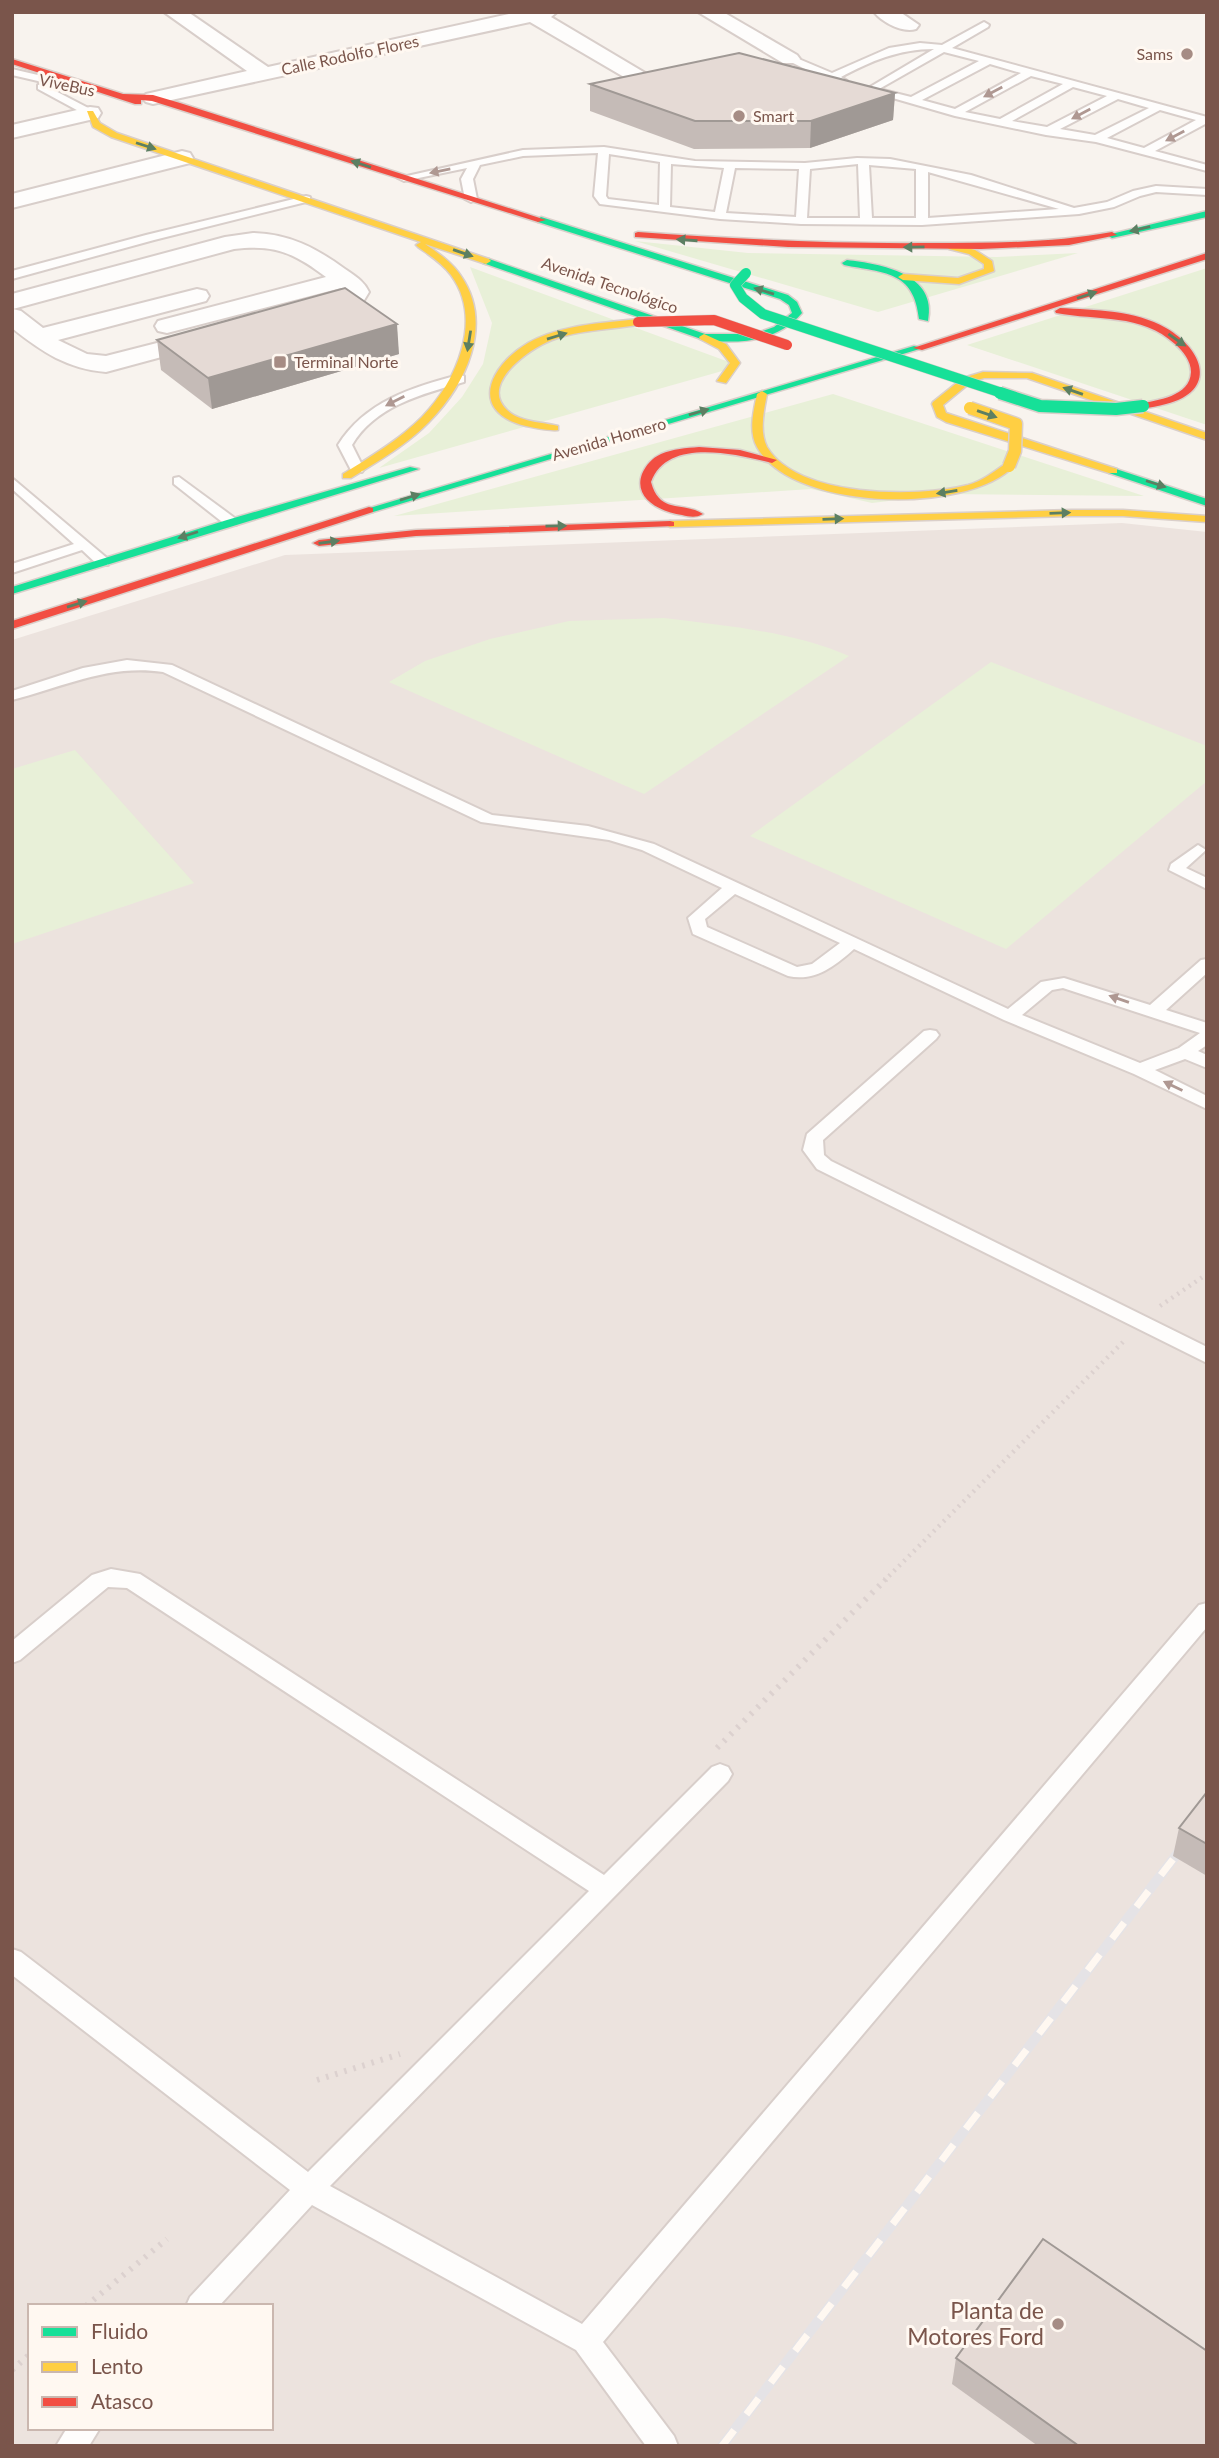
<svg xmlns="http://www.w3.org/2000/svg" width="1219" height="2458" font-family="Lato,sans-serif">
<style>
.industrial{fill:#ece3de;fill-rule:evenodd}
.green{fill:#e8f0d8}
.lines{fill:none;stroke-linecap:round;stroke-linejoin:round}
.lane-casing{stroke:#d8ceca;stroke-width:4}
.street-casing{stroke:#d8ceca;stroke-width:4}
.fast-casing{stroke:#dacfca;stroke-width:3}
.slow-casing{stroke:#dacfca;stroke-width:3}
.jam-casing{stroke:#dacfca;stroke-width:3}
.path-far1{stroke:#dcd1cf;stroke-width:4.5;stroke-dasharray:2 5;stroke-linecap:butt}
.path{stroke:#dcd1cf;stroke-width:6;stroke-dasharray:2.5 7;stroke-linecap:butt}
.lane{fill:#fefdfc;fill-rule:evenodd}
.street{fill:#fefdfc;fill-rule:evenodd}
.fast{fill:#16e098;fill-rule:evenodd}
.slow{fill:#ffcf43;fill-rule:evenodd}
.jam{fill:#f24e42;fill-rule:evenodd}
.rail-casing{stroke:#e5e3e6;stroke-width:10}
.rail{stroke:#fff8f1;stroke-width:7;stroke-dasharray:20;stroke-linecap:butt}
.fast-bridge-far1-casing{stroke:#dacfca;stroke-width:11;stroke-linecap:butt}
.fast-bridge-casing{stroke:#dacfca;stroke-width:15;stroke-linecap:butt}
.slow-bridge-casing{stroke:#dacfca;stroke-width:15;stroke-linecap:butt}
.jam-bridge-casing{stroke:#dacfca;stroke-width:11;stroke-linecap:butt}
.fast-bridge-far1{stroke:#16e098;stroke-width:10}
.fast-bridge{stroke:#16e098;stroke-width:12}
.slow-bridge{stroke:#ffcf43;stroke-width:12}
.jam-bridge{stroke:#f24e42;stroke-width:10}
.wall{fill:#c5bbb7}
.shaded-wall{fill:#a09995}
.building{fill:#e5dad5;stroke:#a09995;stroke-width:2}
.oneway{fill:#af9892}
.oneway2{fill:#5c7f62}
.poi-dot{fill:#a68c84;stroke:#fff8f1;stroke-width:2.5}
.labels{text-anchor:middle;stroke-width:6;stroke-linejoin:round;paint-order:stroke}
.far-poi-label{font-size:16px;fill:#7a554b;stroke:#fff8f1;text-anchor:start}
.far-street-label{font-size:16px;fill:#7a554b;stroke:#fff8f1}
.near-poi-label{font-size:23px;fill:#7a554b;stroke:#fff8f1;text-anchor:end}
</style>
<rect width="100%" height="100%" fill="#f8f3ee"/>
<path class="industrial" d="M1122,523L1207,532V2446H12V640L285,555ZM30,2306H271V2428H30Z"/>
<g class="green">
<path d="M635,241L748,253L997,257L1078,253L878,312Z"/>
<path d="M470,267L740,366L379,468L429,433L462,397L483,364L492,323Z"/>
<path d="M1207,268V425L967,345Z"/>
<path d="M833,394L1144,496L947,494L872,503L811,489L394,516Z"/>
<path d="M664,618C726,626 791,631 849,656L644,794L389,682L425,661L490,639L569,621Z"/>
<path d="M991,662L1207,746V781L1006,949L750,836Z"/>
<path d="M75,750L194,883L12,944V769Z"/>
</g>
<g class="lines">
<defs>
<g id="lane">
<path d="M984,22L989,25L988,27L952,48L1207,117V123L1155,151L1207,165V171L1096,142L1046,135L955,116L865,90L934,49C899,49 871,61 841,77L847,81L842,84L827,80L785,59L794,57L832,73L889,48L920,43L942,45ZM944,52L979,61L911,97L879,89ZM990,64L1021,73L955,109L922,100ZM1031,76L1063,84L1000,119L965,112ZM1073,87L1107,96L1047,127L1012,121ZM1118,99L1149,108L1095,135L1060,129ZM1160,110L1196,120L1144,148L1107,138Z"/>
<path d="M12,69L85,86L86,88L81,91L12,75Z"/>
<path d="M42,84L94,111L95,113L86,115L38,89V85Z"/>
<path d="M604,147L695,161L805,163L857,158L890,159L971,175L1074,208L1107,202L1133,191L1156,186L1207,189V195L1156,192L1140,196L1114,207L1079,214L922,225L801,224L720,219L600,204L594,196L598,153L523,156L480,165L473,179L477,199L471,202L465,199L461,179L467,168L404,181L398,178L523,150ZM609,154L660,162L659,205L608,199L606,196ZM671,164L724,168L715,212L670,207ZM858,164L860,218H807L810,169ZM869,165L916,169V218H872ZM735,168L799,169L796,217L726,213ZM928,172L1059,209L928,218Z"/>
<path d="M306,196L310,197V201L154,240L12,279V271L146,235Z"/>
<path d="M459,375L464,376V382C422,394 375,406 352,445L364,469L362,472H352L338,445C365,402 412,387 459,375Z"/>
<path d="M179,477L236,519V525H226L174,484V478Z"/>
<path d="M12,478L108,559V565H98L82,550L12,573V564L74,544L12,489Z"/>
<path d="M127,660L172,665L492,815L588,826L654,844L1008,1009L1041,982L1064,978L1150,1005L1201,960L1207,959V973L1166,1010L1207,1023V1045L1198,1051L1207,1055V1068L1185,1059L1155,1070L1207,1096V1109L1134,1074L1004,1020L854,949C835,966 815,982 788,976L693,934L688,918L722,888L642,850L609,840L481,822L163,672C108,664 64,687 12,700V691L83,668ZM735,894L840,943L812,964L797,967L707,927L705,919ZM1063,988L1200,1033L1179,1048L1140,1063L1022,1015L1052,990Z"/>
<path d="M1198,845L1206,850L1186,868L1207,878V889L1169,870L1171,864Z"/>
<path d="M930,1030L936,1031L939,1035L936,1039L823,1140L824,1155L831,1161L1207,1347V1363L817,1169L803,1150L807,1134L924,1031Z"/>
<path d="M111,1569L140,1574L604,1875L712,1767L720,1764L728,1767L732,1774L728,1781L330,2186L582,2324L1199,1605L1207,1603V1627L603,2342L674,2436L678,2446H646L576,2350L312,2205L219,2306H186L190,2297L290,2190L12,1975V1949L21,1952L308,2172L589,1891L127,1588L108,1587L20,1660L12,1663V1641L92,1575Z"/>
<path d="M67,2428H100L89,2446H56Z"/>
</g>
<g id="street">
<path d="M164,12H188L268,67L518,12H557L551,17L662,83L665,87L662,91H648L530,22L153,104L146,102L142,98L146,94L247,71Z"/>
<path d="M698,12H723L797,55L800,59L797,63H783Z"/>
<path d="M874,12H900L919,25L916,29C903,33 883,23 874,12Z"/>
<path d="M90,107L98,108L101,113L98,118L12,138V125Z"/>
<path d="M182,151L190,153L193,158L190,163L12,208V194Z"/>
<path d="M253,233C290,234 316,248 345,269C355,276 364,281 369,292L363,302L307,317L298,315L295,310L298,305L344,291L341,288L167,333L158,331L155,326L158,321L326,277C294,253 275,244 234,249L13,309L21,311L43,328L197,289L206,291L209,296L206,301L58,340L87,354L106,356L208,330L217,332L220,337L217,342L106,372C68,369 42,352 12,328V294L225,237Z"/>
</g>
<g id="fast">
<path d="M1207,211V217L1112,238L1107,235Z"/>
<path d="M541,217L788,295L797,302L802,313C777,342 740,344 704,340L483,263V259H489L705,334H754L774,327L792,313L789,305L780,299L538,222L536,220Z"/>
<path d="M847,260C880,264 938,273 928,321L919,319C914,270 883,273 844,265L842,263Z"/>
<path d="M914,346L923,348L373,512L363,510Z"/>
<path d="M410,467L419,469L12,594V587L227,520Z"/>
<path d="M1113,468L1207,499V506L1109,473L1108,471Z"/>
</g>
<g id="slow">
<path d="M87,111H93L100,123L117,133L489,259L491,261L486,264L425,244C438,253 452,262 461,276C494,324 466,385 429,422C407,445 378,461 351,478H343V474C370,457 399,440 422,417C456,382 484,320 451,275C442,263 429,255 418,247L416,245L421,242L111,137L93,127Z"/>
<path d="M952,244L975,250L992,261L994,271L959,284L903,280L898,277L903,274L958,278L984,269V264L969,254L949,249L947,247Z"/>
<path d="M638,319L642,320V324C612,330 581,329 552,340C530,348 479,384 507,410C519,422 542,422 558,426V430C548,431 536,428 526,426C468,412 489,366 528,343C560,325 602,323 638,319Z"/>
<path d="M704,334L726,344L740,363L726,383L717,381L730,363L719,349L700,339L699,337Z"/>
<path d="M983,372L1032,373L1207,433V440L1027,378H984L971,382L943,405L946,413L1117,469V473H1109L946,422L937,417L932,404L933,402L963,378Z"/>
<path d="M762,391L767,394C764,410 759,431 767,447C797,498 917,498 968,485C982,481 994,472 1005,464L1014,466C967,515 791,511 757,447C748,431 754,410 757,394Z"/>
<path d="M1072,510H1123L1207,516V522L1123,516H1072L670,527L664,524L670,521Z"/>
</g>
<g id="jam">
<path d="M12,59L123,94L153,95L180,103L546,220L538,222L152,101L141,100V104H135L12,64Z"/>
<path d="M638,232C736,239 833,244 931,243C992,243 1052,243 1112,232L1117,235L1069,245L981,249L788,247L635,237V233Z"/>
<path d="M1207,253V259L922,350L913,348Z"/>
<path d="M1060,308C1095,310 1135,310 1166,328C1204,350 1218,391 1166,404C1157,406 1148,409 1139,408V404C1157,400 1190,397 1191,372C1191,361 1183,351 1175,344C1141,313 1098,321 1056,313L1055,311Z"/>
<path d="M699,447L740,450L777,460L772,463C736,454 667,437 651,482C660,515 683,501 703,514C696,518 690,517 682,515C661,512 633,499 642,474C646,465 652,458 661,454C673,449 686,448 699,447Z"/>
<path d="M369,507L373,508V512L12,629V621Z"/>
<path d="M670,521L674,522V526L416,536L319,546L313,543L319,540L416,530Z"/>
</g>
</defs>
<use href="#lane" class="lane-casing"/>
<use href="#street" class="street-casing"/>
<use href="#fast" class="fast-casing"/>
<use href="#slow" class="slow-casing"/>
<use href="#jam" class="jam-casing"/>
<g class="path-far1">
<path d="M1160,1306L1207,1274"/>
<path d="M884,1581L1124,1341"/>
</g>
<g class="path">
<path d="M717,1748L886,1579"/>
<path d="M317,2080L400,2054"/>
<path d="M86,2306L167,2239"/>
<path d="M12,2370L30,2354"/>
</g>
<use href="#lane" class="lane"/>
<use href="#street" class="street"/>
<use href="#fast" class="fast"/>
<use href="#slow" class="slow"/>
<use href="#jam" class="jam"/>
<defs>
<path id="rail" d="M722,2446L1207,1815"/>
</defs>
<use href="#rail" class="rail-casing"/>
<use href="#rail" class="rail"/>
<defs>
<path id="fast-bridge-far1" d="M746,273L735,285L743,298L763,314L1005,394"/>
<path id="fast-bridge" d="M1000,393L1040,406L1116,409L1143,406"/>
<path id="slow-bridge" d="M970,408L1016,424L1015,451L1009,466"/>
<path id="jam-bridge" d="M638,322L714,320L787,345"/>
</defs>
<use href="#fast-bridge-far1" class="fast-bridge-far1-casing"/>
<use href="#fast-bridge" class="fast-bridge-casing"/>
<use href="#slow-bridge" class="slow-bridge-casing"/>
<use href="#jam-bridge" class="jam-bridge-casing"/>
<use href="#fast-bridge-far1" class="fast-bridge-far1"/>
<use href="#fast-bridge" class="fast-bridge"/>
<use href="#slow-bridge" class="slow-bridge"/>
<use href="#jam-bridge" class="jam-bridge"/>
</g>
<g class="wall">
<path d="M590,84L895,93L893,120L810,148L694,149L590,111Z"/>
<path d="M157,340L399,354L212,409L161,370Z"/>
<path d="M1207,1792V1876L1173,1856L1179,1828Z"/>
<path d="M956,2358L1207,2446H1038L952,2384Z"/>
</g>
<g class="shaded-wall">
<path d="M895,93L893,120L810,148L811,121Z"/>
<path d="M397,324L399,354L212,409L208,378Z"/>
</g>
<g class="building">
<path d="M739,53L895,93L811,121H695L590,84Z"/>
<path d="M345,288L397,324L208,378L157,340Z"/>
<path d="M1207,1792V1844L1179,1828Z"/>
<path d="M1043,2239L1207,2351V2446H1079L956,2358Z"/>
</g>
<defs><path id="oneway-solid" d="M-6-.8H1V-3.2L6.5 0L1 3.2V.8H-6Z" transform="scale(1.75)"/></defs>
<g class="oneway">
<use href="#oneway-solid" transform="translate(993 92) rotate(152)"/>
<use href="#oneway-solid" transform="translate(1081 114) rotate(152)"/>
<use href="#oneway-solid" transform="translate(1175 136) rotate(152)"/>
<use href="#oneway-solid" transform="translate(440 171) rotate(169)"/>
<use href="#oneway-solid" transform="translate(395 401) rotate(153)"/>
<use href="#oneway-solid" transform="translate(1119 999) rotate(-161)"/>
<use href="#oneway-solid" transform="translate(1173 1086) rotate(-154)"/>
</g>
<g class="oneway2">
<use href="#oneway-solid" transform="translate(146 146) rotate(18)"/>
<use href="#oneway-solid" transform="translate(361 164) rotate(-162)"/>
<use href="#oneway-solid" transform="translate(1140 229) rotate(167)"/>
<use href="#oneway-solid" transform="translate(687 240) rotate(-176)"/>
<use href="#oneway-solid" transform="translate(914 247) rotate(179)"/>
<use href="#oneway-solid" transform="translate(463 253) rotate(19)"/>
<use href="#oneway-solid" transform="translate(764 291) rotate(-163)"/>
<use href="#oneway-solid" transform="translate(1087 295) rotate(-18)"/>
<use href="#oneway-solid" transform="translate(557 336) rotate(-17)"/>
<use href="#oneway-solid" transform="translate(1177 340) rotate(35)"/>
<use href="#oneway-solid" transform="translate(469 341) rotate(99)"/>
<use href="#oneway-solid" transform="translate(1073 391) rotate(-161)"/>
<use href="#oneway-solid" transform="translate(699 412) rotate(-16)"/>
<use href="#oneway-solid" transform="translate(987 414) rotate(19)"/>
<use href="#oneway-solid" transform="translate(1156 484) rotate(18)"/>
<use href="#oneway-solid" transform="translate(947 492) rotate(171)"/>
<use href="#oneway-solid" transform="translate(410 497) rotate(-17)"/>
<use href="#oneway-solid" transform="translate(1060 513) rotate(-2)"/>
<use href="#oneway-solid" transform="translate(833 519) rotate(-2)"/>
<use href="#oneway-solid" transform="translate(556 526) rotate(-1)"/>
<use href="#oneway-solid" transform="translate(188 535) rotate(162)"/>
<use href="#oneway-solid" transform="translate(329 542) rotate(-8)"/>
<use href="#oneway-solid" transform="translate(77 604) rotate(-17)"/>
</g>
<g class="poi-dot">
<circle cx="1187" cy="54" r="7"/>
<circle cx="739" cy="116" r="7"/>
<rect x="273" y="355" width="14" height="14" rx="3.5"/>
<circle cx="1058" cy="2324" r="7"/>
</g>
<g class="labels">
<g class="far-poi-label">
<text x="1173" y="60" text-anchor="end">Sams</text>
<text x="753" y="122">Smart</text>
<text x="294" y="368">Terminal Norte</text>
</g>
<g class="far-street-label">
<text transform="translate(350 55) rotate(-12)" y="6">Calle Rodolfo Flores</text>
<text transform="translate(67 85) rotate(12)" y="6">ViveBus</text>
<text transform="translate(610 285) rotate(19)" y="6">Avenida Tecnológico</text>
<text transform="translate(609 439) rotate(-16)" y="6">Avenida Homero</text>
</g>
<g class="near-poi-label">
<text x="1044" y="2319">Planta de<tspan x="1044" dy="26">Motores Ford</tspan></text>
</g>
</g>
<rect width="1219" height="2458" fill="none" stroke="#7a554b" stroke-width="28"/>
<rect x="28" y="2304" width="245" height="126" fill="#fff8f1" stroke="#cab7af" stroke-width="2"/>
<rect x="42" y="2327" width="35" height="10" fill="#16e098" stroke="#cab7af" stroke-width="2"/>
<text x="91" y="2339" font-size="21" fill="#7a554b">Fluido</text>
<rect x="42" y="2362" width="35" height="10" fill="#ffcf43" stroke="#cab7af" stroke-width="2"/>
<text x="91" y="2374" font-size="21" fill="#7a554b">Lento</text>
<rect x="42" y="2397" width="35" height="10" fill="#f24e42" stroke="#cab7af" stroke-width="2"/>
<text x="91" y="2409" font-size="21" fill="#7a554b">Atasco</text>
</svg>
